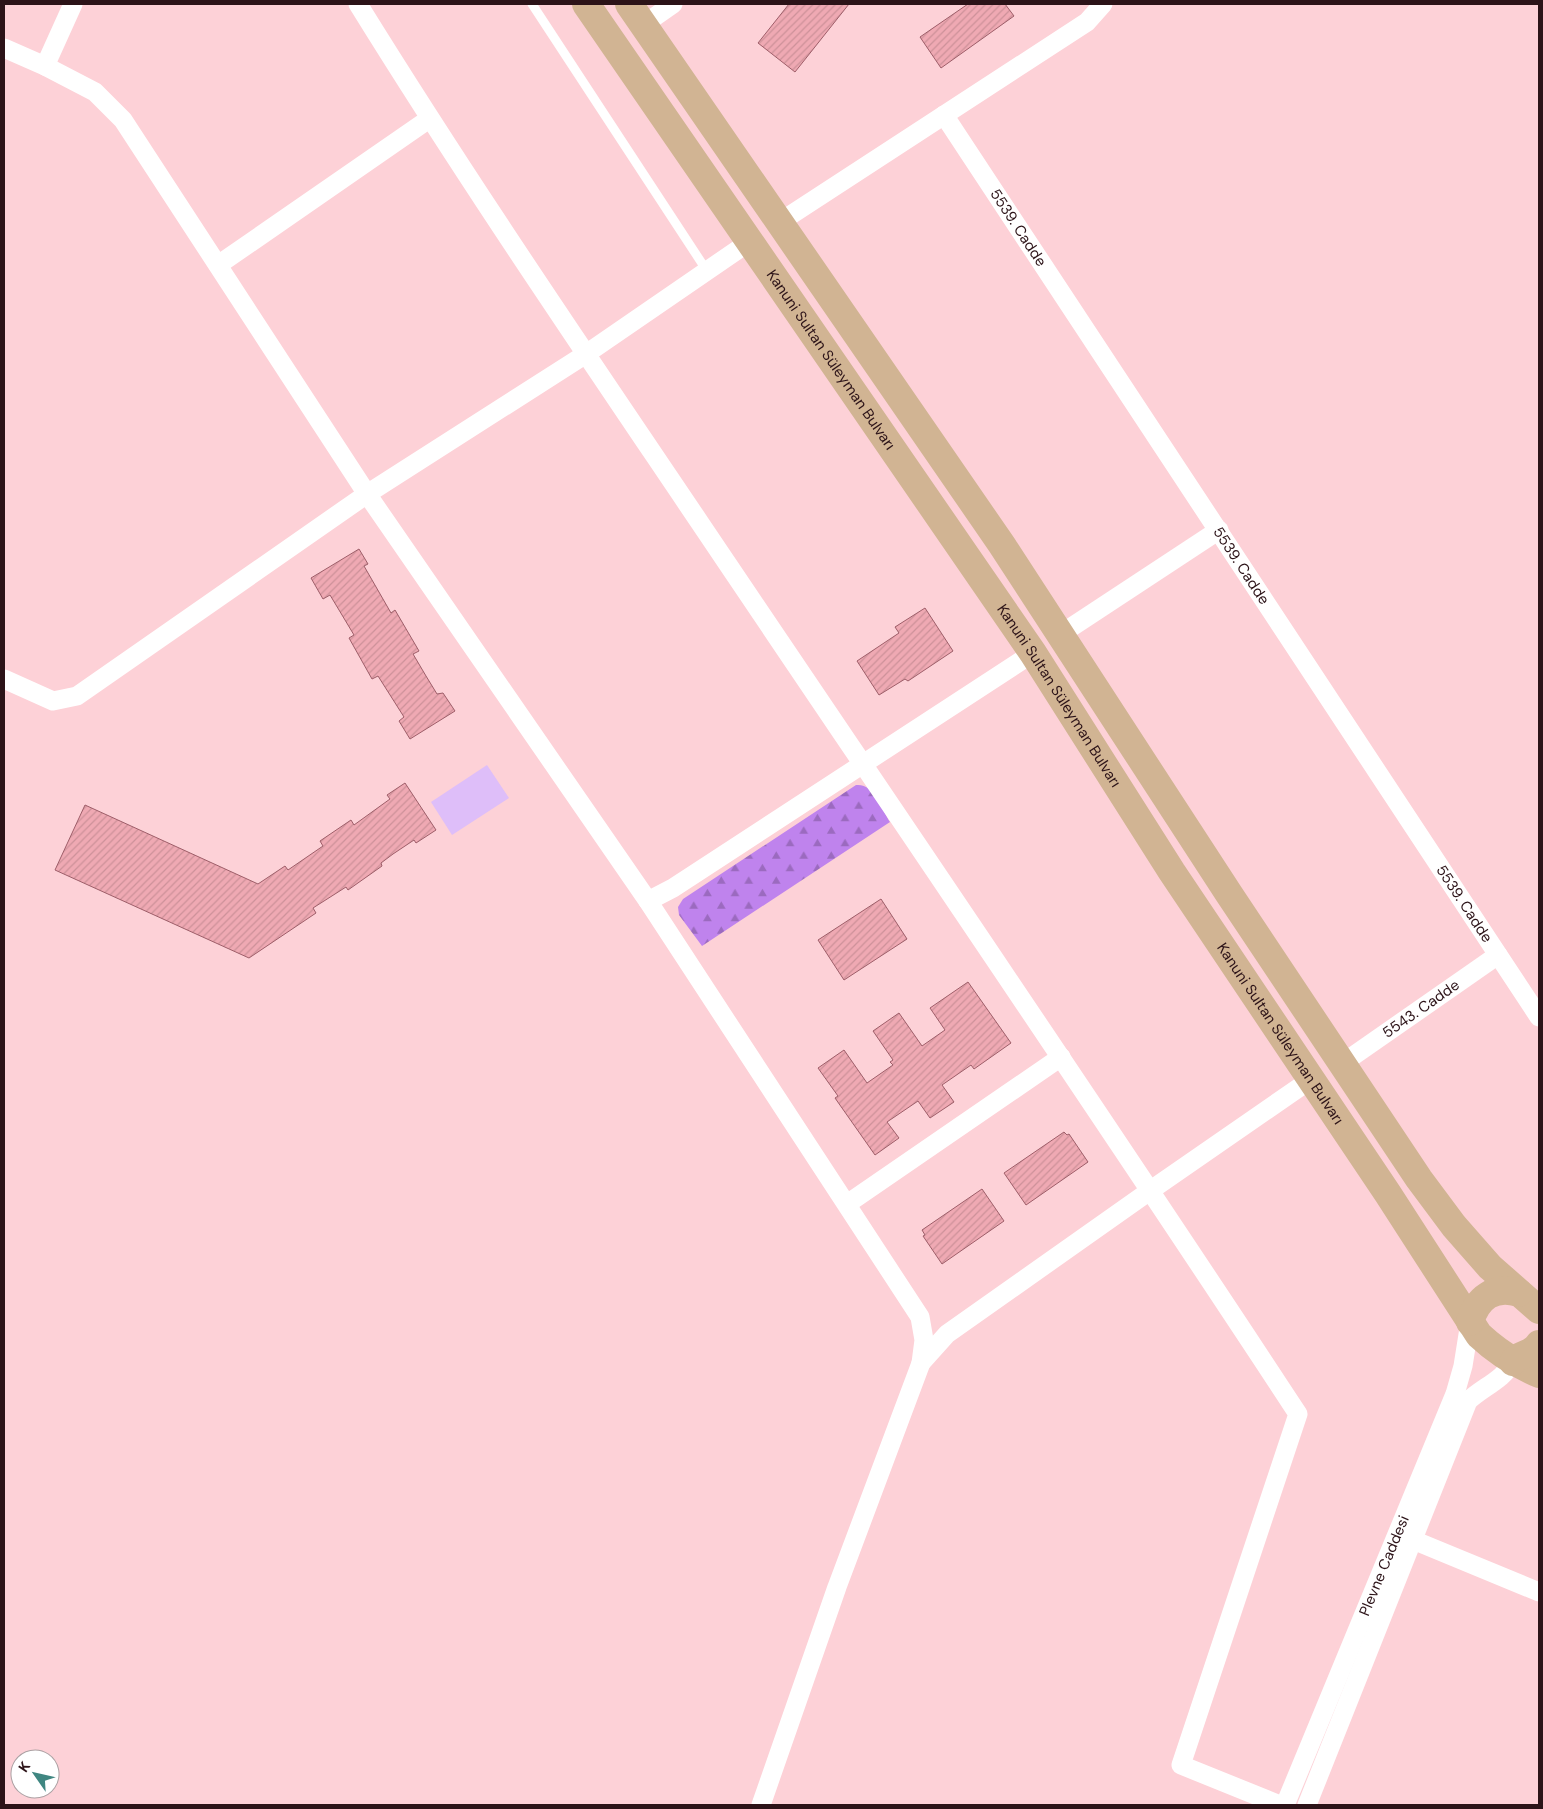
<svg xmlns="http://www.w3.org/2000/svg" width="1543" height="1809" font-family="'DM Sans',sans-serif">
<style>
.forest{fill:url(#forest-firs)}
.garden{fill:#debef9}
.building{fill:url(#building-hatch);stroke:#9e5e69}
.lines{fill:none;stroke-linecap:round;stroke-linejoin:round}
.service{stroke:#fff;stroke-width:9}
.minor{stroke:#fff;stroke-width:19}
.primary{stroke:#d1b493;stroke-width:28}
.labels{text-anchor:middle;stroke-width:5;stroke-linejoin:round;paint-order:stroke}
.street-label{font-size:15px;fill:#2c1318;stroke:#fff}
</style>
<defs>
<pattern id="forest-firs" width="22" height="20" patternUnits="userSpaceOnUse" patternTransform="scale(1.25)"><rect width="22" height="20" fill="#bf83ed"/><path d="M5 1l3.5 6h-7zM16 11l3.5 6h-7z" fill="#9b6abf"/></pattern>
<pattern id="building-hatch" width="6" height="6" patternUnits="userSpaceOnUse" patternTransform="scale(1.25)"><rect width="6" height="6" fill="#efa9b3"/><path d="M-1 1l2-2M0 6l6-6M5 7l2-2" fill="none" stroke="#cd9199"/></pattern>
</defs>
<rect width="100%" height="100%" fill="#fdd1d7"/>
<path class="forest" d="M856,785C874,783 882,809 890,822L702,946L679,915L678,907L683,899Z"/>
<path class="garden" d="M487,765L509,798L452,835L431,802Z"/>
<g class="building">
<path d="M789,4H849L795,72L758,43Z"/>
<path d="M968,4H1005L1014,16L941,68L920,37Z"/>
<path d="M359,549L368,564L364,566L391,613L395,610L419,651L413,654L426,676L437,694L443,693L455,711L410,739L399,721L404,717L378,676L372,679L349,638L354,635L330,595L323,599L311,578Z"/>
<path d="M925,608L953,651L908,681L905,679L879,695L857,661L899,633L895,627Z"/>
<path d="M405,783L436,830L416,843L414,840L393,854L381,863L382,866L348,890L346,887L313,908L316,913L249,958L55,870L85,805L258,884L285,866L288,870L323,846L320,841L351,820L354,825L390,799L387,795Z"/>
<path d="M881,899L907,939L844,980L818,940Z"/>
<path d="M968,982L1011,1043L974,1069L971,1065L942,1085L954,1102L930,1118L918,1101L887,1122L899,1138L875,1155L835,1098L838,1096L818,1068L844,1050L867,1083L893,1065L890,1062L893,1060L873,1031L899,1013L922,1046L945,1030L930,1008Z"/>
<path d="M1064,1132L1067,1135L1069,1134L1088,1162L1026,1205L1004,1173Z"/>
<path d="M982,1189L1004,1221L942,1264L923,1236L925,1235L922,1230Z"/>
</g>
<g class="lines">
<path class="service" d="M532,4L707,271"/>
<g class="minor">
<path d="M358,4C467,180 584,351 700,523C900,820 1102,1115 1298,1414L1181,1765L1280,1805"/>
<path d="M643,25L673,4"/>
<path d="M4,48L45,66L95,92L123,120L367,494L648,901L920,1317L924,1340L921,1363"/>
<path d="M45,66L73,4"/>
<path id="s1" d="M944,115L1539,1017"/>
<path d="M780,222L1087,22L1103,4"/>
<path d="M218,265L429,119"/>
<path d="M1061,634L1219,530"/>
<path d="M4,679L53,701L77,696L367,494L586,354L749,242"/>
<path d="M648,901L673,888L1033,653"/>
<path id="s2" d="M1343,1063L1498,955"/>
<path d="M847,1204L1061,1057"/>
<path d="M1413,1540L1539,1592"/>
<path d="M761,1805L837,1587L921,1363L947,1334L1151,1190L1310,1080"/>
<path id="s3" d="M1285,1805L1455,1394L1463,1366L1470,1322"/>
<path d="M1307,1805L1468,1401C1483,1387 1503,1380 1513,1362"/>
</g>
<g class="primary">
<path id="s4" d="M586,4L1033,653L1172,872L1388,1194L1479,1335C1497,1352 1516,1364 1539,1374"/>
<path d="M629,4L1002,545L1229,894L1419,1179L1454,1226L1490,1267L1539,1310"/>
<path d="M1470,1322C1477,1298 1494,1285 1519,1293"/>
<path d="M1513,1362C1519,1353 1531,1356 1539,1344"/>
</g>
</g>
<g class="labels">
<g class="street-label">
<text dy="5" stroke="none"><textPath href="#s1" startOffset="135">5539. Cadde</textPath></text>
<text dy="5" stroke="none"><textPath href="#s4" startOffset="432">Kanuni Sultan Süleyman Bulvarı</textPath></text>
<text dy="5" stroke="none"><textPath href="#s1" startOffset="540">5539. Cadde</textPath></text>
<text dy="5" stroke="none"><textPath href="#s4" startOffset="838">Kanuni Sultan Süleyman Bulvarı</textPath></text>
<text dy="5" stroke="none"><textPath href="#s1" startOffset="945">5539. Cadde</textPath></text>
<text dy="5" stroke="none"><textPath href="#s2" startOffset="95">5543. Cadde</textPath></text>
<text dy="5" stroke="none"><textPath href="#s4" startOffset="1242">Kanuni Sultan Süleyman Bulvarı</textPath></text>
<text dy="5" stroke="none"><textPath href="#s3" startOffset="259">Plevne Caddesi</textPath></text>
</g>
</g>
<rect width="1543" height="1809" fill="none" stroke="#2c1318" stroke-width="10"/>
<g transform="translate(35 1774) rotate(304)"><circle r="24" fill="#ffffff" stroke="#aba1a3"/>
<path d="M0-4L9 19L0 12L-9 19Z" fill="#3f8681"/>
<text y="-8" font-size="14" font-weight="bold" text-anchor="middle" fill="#2c1318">K</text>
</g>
</svg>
